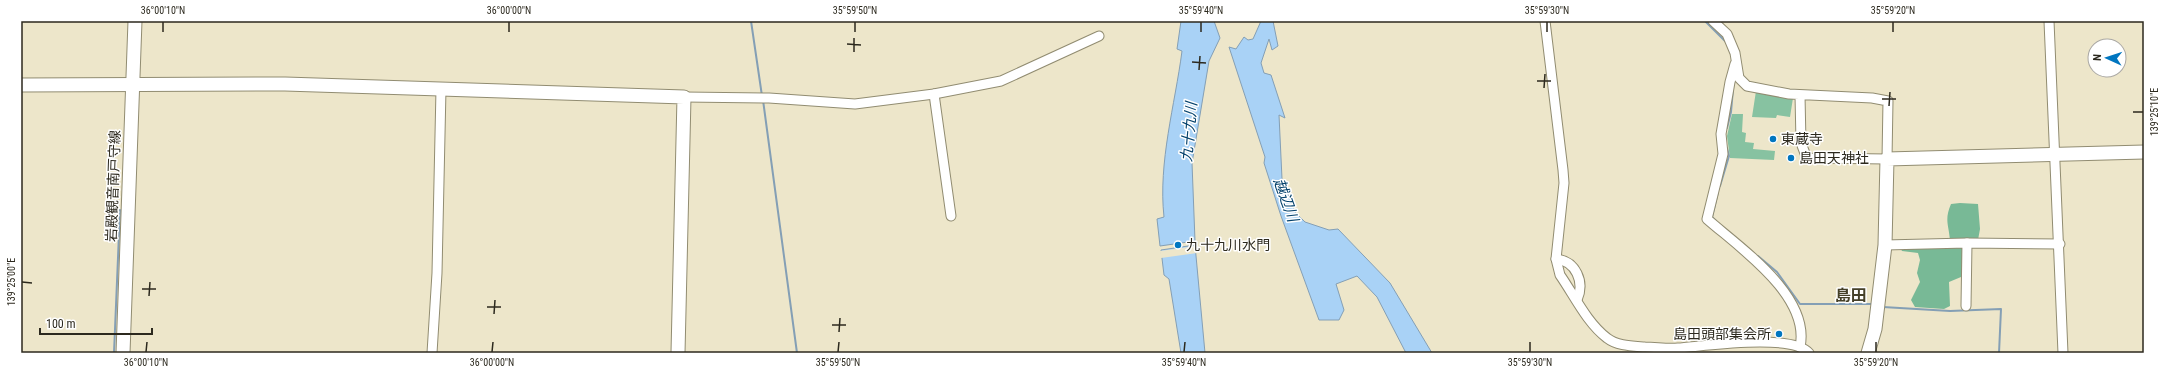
<svg xmlns="http://www.w3.org/2000/svg" width="2165" height="374" font-family="'Roboto Condensed','Noto Sans JP',sans-serif">
<style>
.green{fill:#87c2a1}
.forest{fill:#78b996}
.water{fill:#a9d2f6;stroke:#849fb5}
.pier{fill:#ede6ca}
.lines{fill:none;stroke-linecap:round;stroke-linejoin:round}
.stream{stroke:#849fb5;stroke-width:2}
.street-casing{stroke:#918c71;stroke-width:11}
.secondary-casing{stroke:#918c71;stroke-width:15}
.street{stroke:#fff;stroke-width:9}
.secondary{stroke:#fff;stroke-width:13}
.ticks{fill:none;stroke:#2c291e;stroke-width:1.5}
.poi-dot{fill:#0076c0;stroke:#fff;stroke-width:1.5}
.labels{text-anchor:middle;stroke-width:3;stroke-linejoin:round;paint-order:stroke}
.poi-label{font-size:14px;fill:#2c291e;stroke:#fff;text-anchor:start}
.street-label{font-size:14px;fill:#2c291e;stroke:#fff}
.water-label{font-size:15px;font-style:italic;fill:#06436d;stroke:#fff}
.quarter-label{font-size:16px;font-weight:bold;fill:#454028;stroke:#fff}
.neatline{fill:none;stroke:#2c291e;stroke-width:1.5}
.ticks-label{font-size:10px;text-anchor:middle;fill:#2c291e}
</style>
<rect width="100%" height="100%" fill="#ede6ca"/>
<g class="green">
<path d="M1756,91L1793,98L1790,117L1777,115L1776,118L1752,117Z"/>
<path d="M1732,114H1743L1742,132L1746,133L1745,142L1754,143L1753,149L1775,151L1774,160L1730,158L1727,136Z"/>
</g>
<path class="forest" d="M1960,203L1978,204L1980,229L1978,240L1971,241L1961,277L1949,282L1950,306L1944,309L1915,307L1911,300L1920,282L1917,273L1920,260L1918,253L1902,251L1900,247L1950,241C1949,225 1944,220 1951,204Z"/>
<g class="water">
<path d="M1181,21H1214L1220,38L1209,61L1192,163L1195,241L1160,246L1157,219L1164,217C1158,162 1175,105 1182,51L1177,49Z"/>
<path d="M1261,21H1273L1278,46L1272,50L1269,39L1261,63L1264,73L1271,75L1285,118L1279,115L1282,179L1295,212L1305,222L1329,230L1338,229L1390,283L1432,353H1406L1377,297L1357,276L1336,284L1344,310L1339,320H1319L1281,216L1264,163L1265,157L1229,47L1236,49L1244,37L1248,40L1253,39Z"/>
<path d="M1195,245L1205,353H1181L1169,279L1164,275L1161,250Z"/>
</g>
<path class="pier" d="M1196,246L1197,253L1161,258L1160,251Z"/>
<g class="lines">
<g class="stream">
<path d="M751,21L762,96"/>
<path d="M1705,21L1727,43"/>
<path d="M763,100L797,353"/>
<path d="M1727,128L1731,112L1733,89"/>
<path d="M1720,186L1729,156L1727,148"/>
<path d="M1716,221L1712,217L1718,192"/>
<path d="M1758,256L1777,272L1800,304H1873"/>
<path d="M1883,307L1950,311L2001,309L1999,353"/>
<path d="M114,353L120,210"/>
</g>
<defs>
<g id="street">
<path d="M1545,21L1563,170L1564,183L1556,259L1560,275C1574,295 1587,323 1607,338C1617,346 1632,346 1645,347C1656,347 1667,349 1678,348C1705,346 1792,333 1809,353"/>
<path d="M1713,21L1727,34L1735,53L1739,78L1747,86L1789,94L1872,98L1888,101L1887,159L1810,158L1806,156L1801,143L1800,95"/>
<path d="M2049,21L2063,353"/>
<path d="M1735,64L1730,82L1721,134L1723,154L1707,219C1740,248 1811,296 1800,347"/>
<path d="M934,94L951,216"/>
<path d="M684,97L769,98L855,104L934,94L1001,81L1099,36"/>
<path d="M1885,245L1967,243L2060,244"/>
<path d="M1556,259C1576,261 1585,282 1577,300"/>
<path d="M1966,306L1967,243"/>
<path d="M432,353L437,273L441,89"/>
</g>
<g id="secondary">
<path d="M21,85L285,84L684,97L678,353"/>
<path d="M123,353L135,21"/>
<path d="M1868,353L1875,329L1885,245L1887,159L2144,152"/>
</g>
</defs>
<use href="#street" class="street-casing"/>
<use href="#secondary" class="secondary-casing"/>
<use href="#street" class="street"/>
<use href="#secondary" class="secondary"/>
</g>
<path class="ticks" d="M163,32V22M509,32V22M855,32V22M1201,32V22M1547,32V22M1893,32V22M847,44L861,45M854,52V38M1192,62L1206,63M1199,70L1200,56M1537,81H1551M1544,88L1545,74M1882,99H1896M1889,106L1890,92M2133,112H2143M22,282L32,283M142,289H156M149,296L150,282M487,307H501M494,314L495,300M832,325H846M839,332L840,318M146,352L147,342M492,352L493,342M838,352L839,342M1184,352L1185,342M1530,352V342M1876,352V342"/>
<g class="poi-dot">
<circle cx="1773" cy="139" r="4"/>
<circle cx="1791" cy="158" r="4"/>
<circle cx="1178" cy="245" r="4"/>
<circle cx="1779" cy="334" r="4"/>
</g>
<g class="labels">
<g class="poi-label">
<text x="1781" y="144">東蔵寺</text>
<text x="1799" y="163">島田天神社</text>
<text x="1186" y="250">九十九川水門</text>
<text x="1771" y="339" text-anchor="end">島田頭部集会所</text>
</g>
<g class="street-label">
<text transform="translate(113 186) rotate(-88)" y="5">岩殿観音南戸守線</text>
</g>
<g class="water-label">
<text transform="translate(1189 132) rotate(-85)" y="5">九十九川</text>
<text transform="translate(1286 200) rotate(70)" y="5">越辺川</text>
</g>
<g class="quarter-label">
<text x="1851" y="301">島田</text>
</g>
</g>
<rect width="2165" height="374" fill="none" stroke="#ffffff" stroke-width="44"/>
<g transform="translate(2107 58) rotate(273)"><circle r="19" fill="#ffffff" stroke="#aba9a5"/>
<path d="M0-3L7 15L0 10L-7 15Z" fill="#0076c0"/>
<text y="-6" font-size="11" font-weight="bold" text-anchor="middle" fill="#2c291e">N</text>
</g>
<path d="M40 328v6h112v-6" fill="none" stroke="#2c291e" stroke-width="2"/>
<text x="46" y="328" font-size="12" fill="#2c291e" stroke="#ffffff" stroke-width="3" paint-order="stroke">100 m</text>
<rect x="22" y="22" width="2121" height="330" class="neatline"/>
<g class="ticks-label">
<text x="163" y="14">36°00'10"N</text>
<text x="509" y="14">36°00'00"N</text>
<text x="855" y="14">35°59'50"N</text>
<text x="1201" y="14">35°59'40"N</text>
<text x="1547" y="14">35°59'30"N</text>
<text x="1893" y="14">35°59'20"N</text>
<text transform="translate(2154 112) rotate(-90)" y="4">139°25'10"E</text>
<text transform="translate(11 282) rotate(-90)" y="4">139°25'00"E</text>
<text x="146" y="366">36°00'10"N</text>
<text x="492" y="366">36°00'00"N</text>
<text x="838" y="366">35°59'50"N</text>
<text x="1184" y="366">35°59'40"N</text>
<text x="1530" y="366">35°59'30"N</text>
<text x="1876" y="366">35°59'20"N</text>
</g>
</svg>
